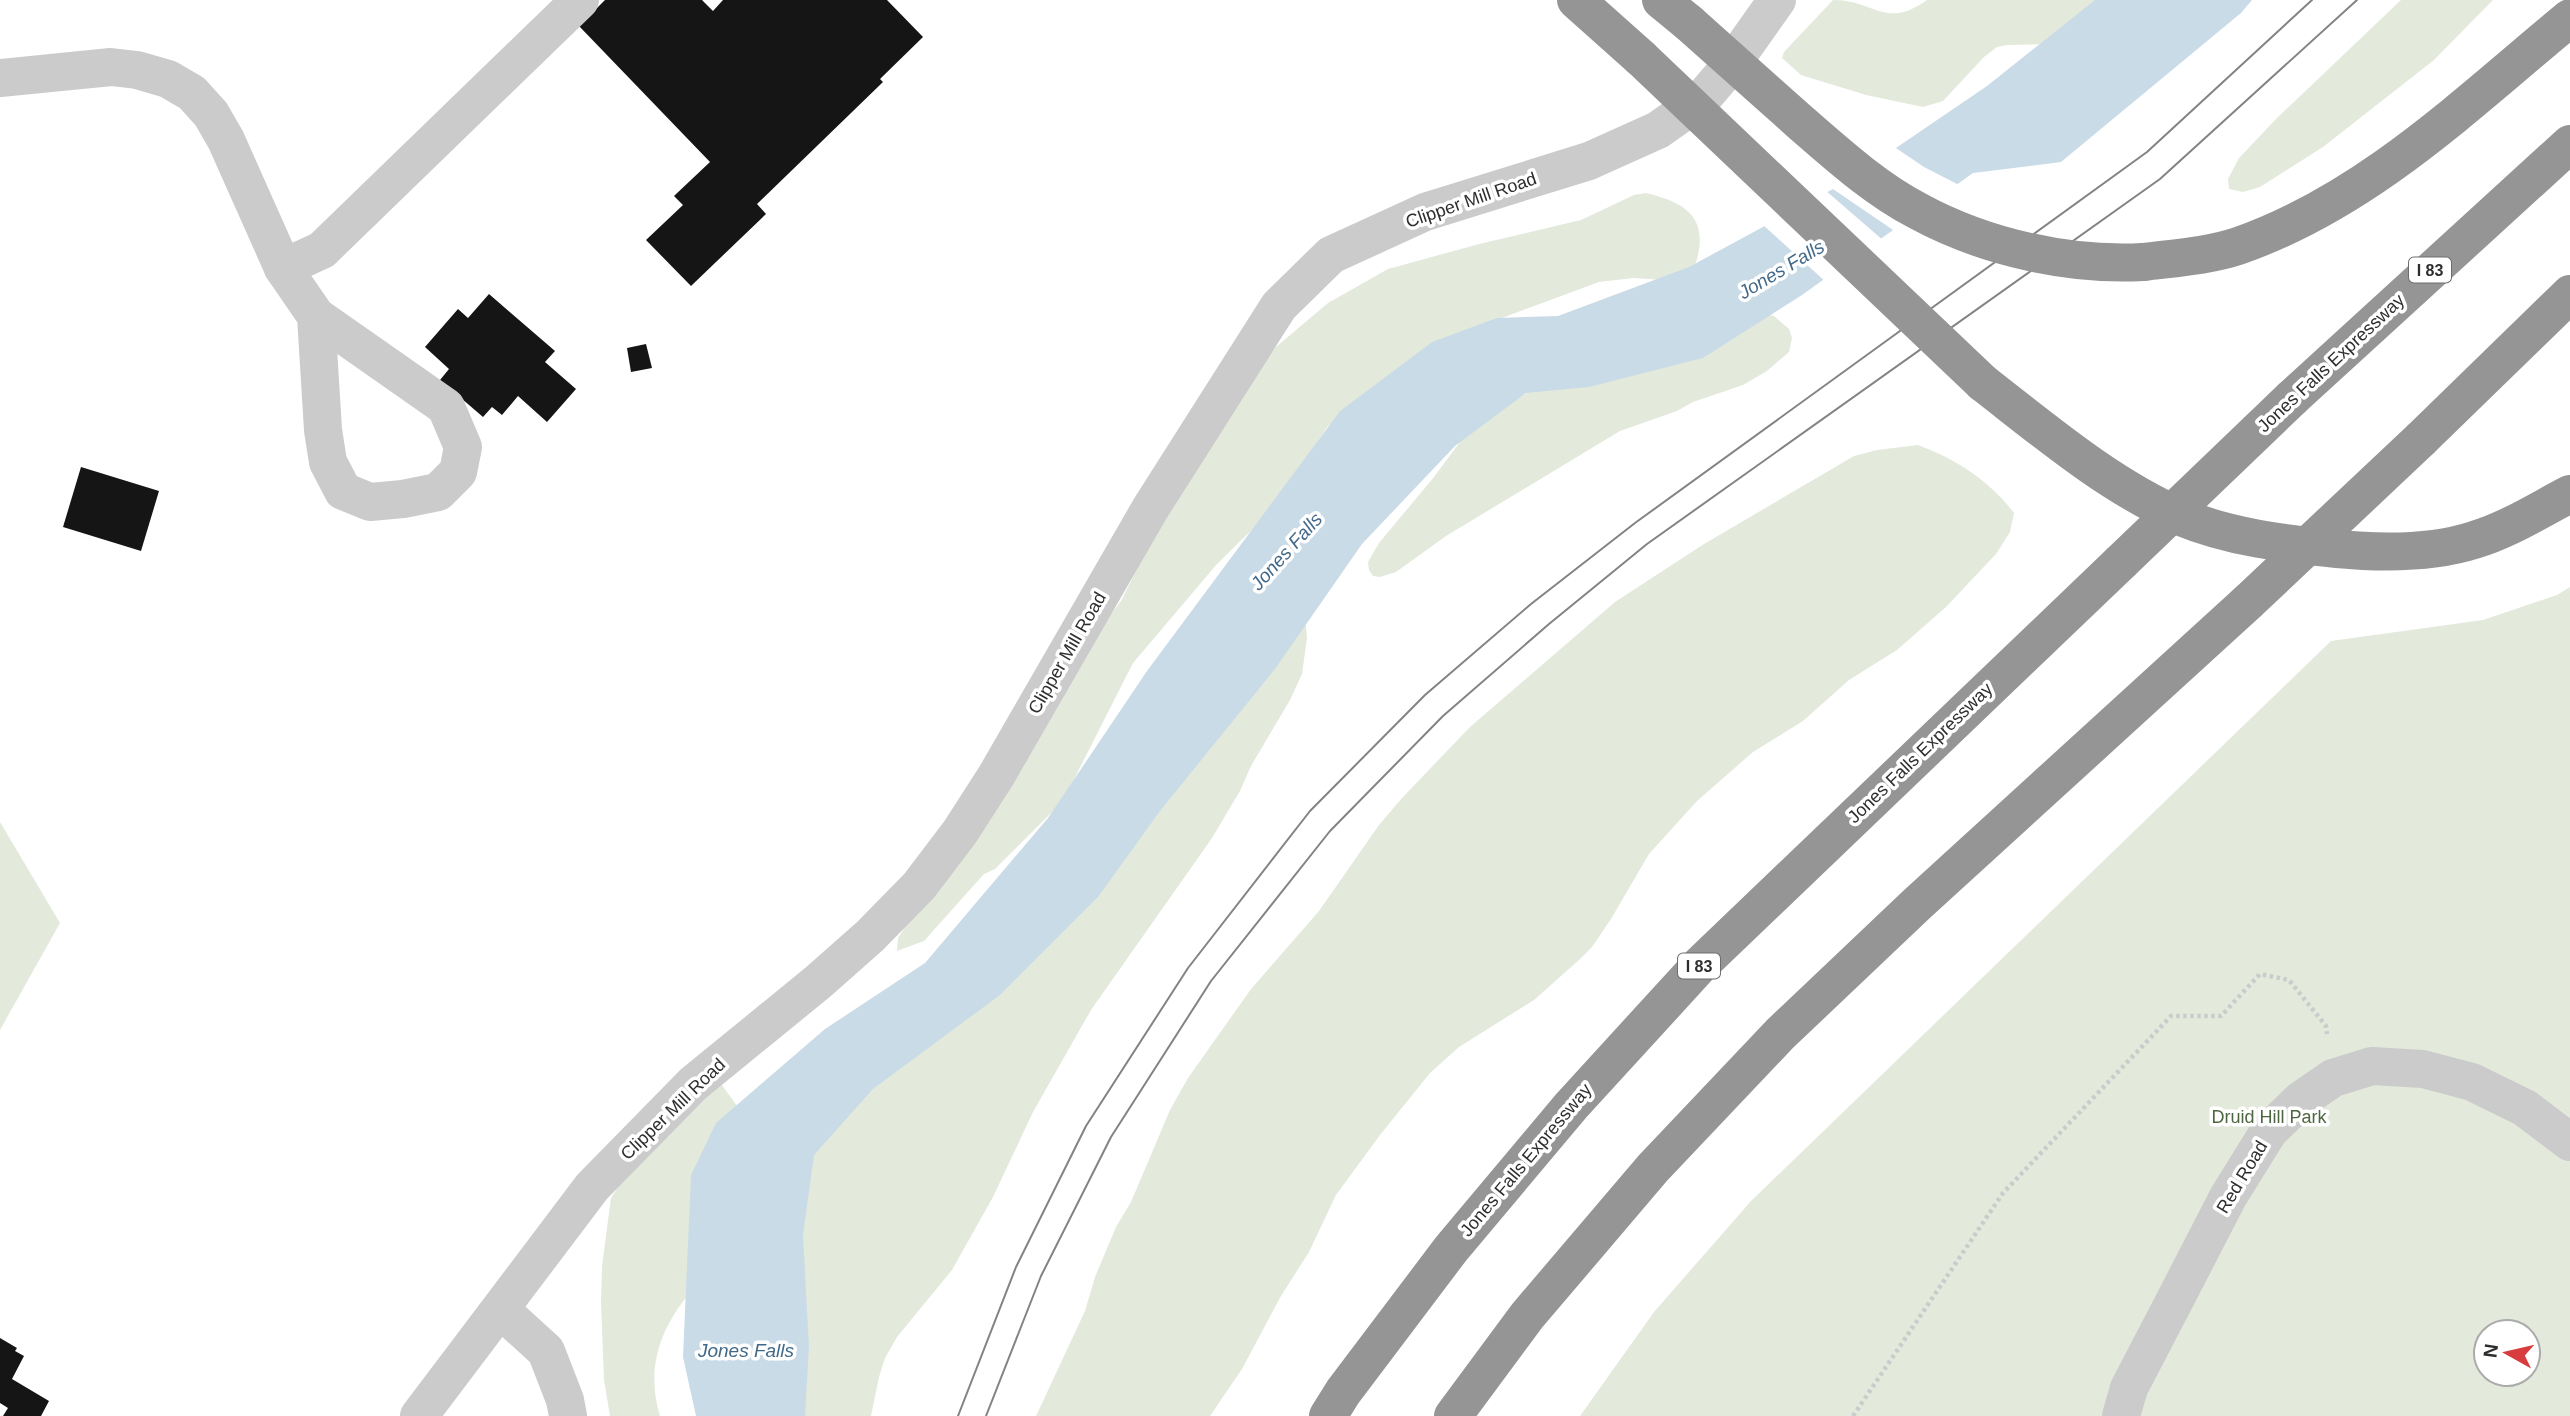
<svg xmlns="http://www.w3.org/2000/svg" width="2570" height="1416" font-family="Helvetica,sans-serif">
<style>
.green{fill:#e3eadc;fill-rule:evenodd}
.water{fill:#cadbe8}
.pier{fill:#fff}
.building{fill:#151515}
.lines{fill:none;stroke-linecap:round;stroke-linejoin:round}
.path{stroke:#cbcbcb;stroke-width:4.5;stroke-dasharray:3.5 3.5;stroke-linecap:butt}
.minor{stroke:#cbcbcb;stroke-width:38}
.highway{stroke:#959595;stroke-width:38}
.tram{stroke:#838383;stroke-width:2}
.highway-bridge{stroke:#959595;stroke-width:38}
.labels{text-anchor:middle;stroke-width:7;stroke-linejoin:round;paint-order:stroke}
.shield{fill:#fff;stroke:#6d6d6d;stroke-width:2}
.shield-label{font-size:16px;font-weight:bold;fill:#2e2e2e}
.street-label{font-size:18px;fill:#2e2e2e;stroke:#fff}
.park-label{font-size:18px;fill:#4e663f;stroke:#fff}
.water-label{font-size:19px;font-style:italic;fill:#426989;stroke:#fff}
</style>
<rect width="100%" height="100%" fill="#fff"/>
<g class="green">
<path d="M1833,0C1875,0 1885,30 1927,0H2111L2055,44L2007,45L1997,47L1984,57L1943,101L1923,107L1866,95L1801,75L1782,58L1784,52Z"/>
<path d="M2401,0H2493L2434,60L2323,147L2260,187L2243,192L2229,189L2228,179L2239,158L2276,119Z"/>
<path d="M1646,193C1689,203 1710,220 1695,266L1663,280L1633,278L1599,282L1472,329L1349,409L1328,426L1269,513L1217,564L1133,663L1063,801L995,869L984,874L924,941L897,951L898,938L1068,670L1121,601L1147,549L1270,352L1328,303L1388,269L1479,244L1581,220L1634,195Z"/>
<path d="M1756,312L1774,316L1789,329L1792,338L1789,352L1767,371L1743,385L1693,402L1677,411L1620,431L1446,536L1396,572L1380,577L1373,576L1369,570L1368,562L1379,543L1434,477L1460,442L1506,405L1534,389Z"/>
<path d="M1918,445C1956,459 1990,481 2014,513L2010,532L1996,554L1946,607L1897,650L1849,680L1803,721L1753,752L1697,801L1649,854L1611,919L1592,947L1579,960L1534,1000L1459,1047L1430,1073L1380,1135L1336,1195L1309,1252L1281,1296L1242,1369L1210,1416H1036L1085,1311L1095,1277L1116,1227L1131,1202L1170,1110L1188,1078L1251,989L1319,911L1379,825L1402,798L1470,727L1615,602L1704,544L1854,456L1877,450Z"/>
<path d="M2570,587V1416H1580L1654,1312L1751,1201L2331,641L2483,620L2557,595ZM2486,1332H2528V1374H2486Z"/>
<path d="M1299,610L1306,626L1307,638L1302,674L1290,700L1251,766L1240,791L1212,838L1091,1010L1033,1112L993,1197L952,1270L897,1337L885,1358L879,1377L871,1416H769V1198Z"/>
<path d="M0,822L60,923L0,1030Z"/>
<path d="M721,1084L746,1118L693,1289C661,1326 645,1367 660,1416H610L604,1380L601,1303L602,1266L611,1198L640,1152Z"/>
</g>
<path class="water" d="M2095,0H2252L2241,13L2061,162L1973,173L1802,295L1703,358L1589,387L1526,393L1455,446L1362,544L1275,669L1160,811L1098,897L1000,995L873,1089L814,1155L803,1235L809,1347L805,1416H696L683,1357L691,1175L716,1123L825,1029L925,963L1048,818L1147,671L1340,411L1432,342L1497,318L1558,316L1689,267L1846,182L1987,86Z"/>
<g class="pier">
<path d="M1893,146L1924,167L1961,186L1896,232L1830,187Z"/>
<path d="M1825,190L1884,241L1826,282L1762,224Z"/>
</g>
<g class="building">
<path d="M605,0H702L713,11L723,0H887L923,37L880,79L883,82L757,204L766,214L691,286L646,240L683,205L674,196L710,162L579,26Z"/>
<path d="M489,294L555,351L545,362L576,389L547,422L518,396L502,415L492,407L483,417L440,380L449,369L425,347L458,309L468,318Z"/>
<path d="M646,344L652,368L631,372L627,348Z"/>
<path d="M81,467L159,491L141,551L63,527Z"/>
<path d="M0,1338L17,1348L15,1351L24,1356L12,1379L49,1401L41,1416H3L8,1408L0,1403Z"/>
</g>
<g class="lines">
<path class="path" d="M1853,1416L2003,1193L2171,1016H2221L2260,974L2289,980L2326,1026L2327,1034"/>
<g class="minor">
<path d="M0,78L111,67L137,70L168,79L192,93L211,114L226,140L283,268L316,316L446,407L463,447L458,472L438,492L403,499L370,502L343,491L328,462L323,430L316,316"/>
<path d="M283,268L322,250L580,0"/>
<path d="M501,1310L546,1351L565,1400L568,1416"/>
<path d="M419,1416L592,1187L693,1084L818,982L870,936L919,886L960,832L996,776L1150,509L1279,306L1331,255L1425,212L1589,161L1658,130L1702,99L1731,65L1777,0"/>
<path d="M2121,1416L2129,1388L2178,1294L2228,1197L2269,1131L2301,1100L2333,1078L2372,1066L2423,1069L2472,1082L2525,1108L2570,1142"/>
</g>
<g class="highway">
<path d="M1576,0L1641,58"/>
<path d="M1661,0L1689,23"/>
<path d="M2143,262C2174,258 2208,256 2238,246C2367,201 2467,103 2570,18"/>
<path d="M1983,383C2045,431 2108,485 2181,517C2229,537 2285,544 2337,549C2381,553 2431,554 2474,540C2508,530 2539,510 2570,494"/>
<path d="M2292,398L2570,144"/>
<path d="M2421,439L2570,294"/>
<path d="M1328,1416L1343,1392L1451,1249L1571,1106L1700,965L2121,562"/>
<path d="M1453,1416L1527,1316L1653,1168L1780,1034L1917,904L2248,602"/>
</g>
<g class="tram">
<path d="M958,1416L1016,1267L1086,1126L1188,968L1310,811L1425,695L1531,604L1635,523L2147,152L2312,0"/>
<path d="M986,1416L1041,1276L1111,1137L1211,981L1330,831L1443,716L1549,624L1647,544L2160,179L2357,0"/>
</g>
<g class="highway-bridge">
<path d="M1689,23C1726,56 1763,89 1800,122C1837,154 1874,188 1918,211C1984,247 2069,266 2143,262"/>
<path d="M1641,58L1983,383"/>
<path d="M2121,562L2292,398"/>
<path d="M2248,602L2421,439"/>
</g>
</g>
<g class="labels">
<g class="shield">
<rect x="2409" y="257.5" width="42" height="25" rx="5"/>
<rect x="1678" y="953.5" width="42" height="25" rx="5"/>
</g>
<g class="shield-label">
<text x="2430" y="276">I 83</text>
<text x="1699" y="972">I 83</text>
</g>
<g class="street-label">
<text transform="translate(1471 200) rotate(-19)" y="6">Clipper Mill Road</text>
<text transform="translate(2331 363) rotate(-43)" y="6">Jones Falls Expressway</text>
<text transform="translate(1067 653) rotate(-60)" y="6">Clipper Mill Road</text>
<text transform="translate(1920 753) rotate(-44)" y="6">Jones Falls Expressway</text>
<text transform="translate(673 1109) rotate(-44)" y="6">Clipper Mill Road</text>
<text transform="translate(1526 1160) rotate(-50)" y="6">Jones Falls Expressway</text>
<text transform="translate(2242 1177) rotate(-59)" y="6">Red Road</text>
</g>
<g class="park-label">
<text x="2269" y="1123">Druid Hill Park</text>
</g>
<g class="water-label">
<text transform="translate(1781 269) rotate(-31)" y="7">Jones Falls</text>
<text transform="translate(1286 551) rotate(-48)" y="7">Jones Falls</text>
<text x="746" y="1357">Jones Falls</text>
</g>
</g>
<g transform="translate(2507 1353) rotate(278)"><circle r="33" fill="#ffffff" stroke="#ababab" stroke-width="2"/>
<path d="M0-5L12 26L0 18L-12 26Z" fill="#d73d3e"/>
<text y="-10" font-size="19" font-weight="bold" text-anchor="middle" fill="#2e2e2e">N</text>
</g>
</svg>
